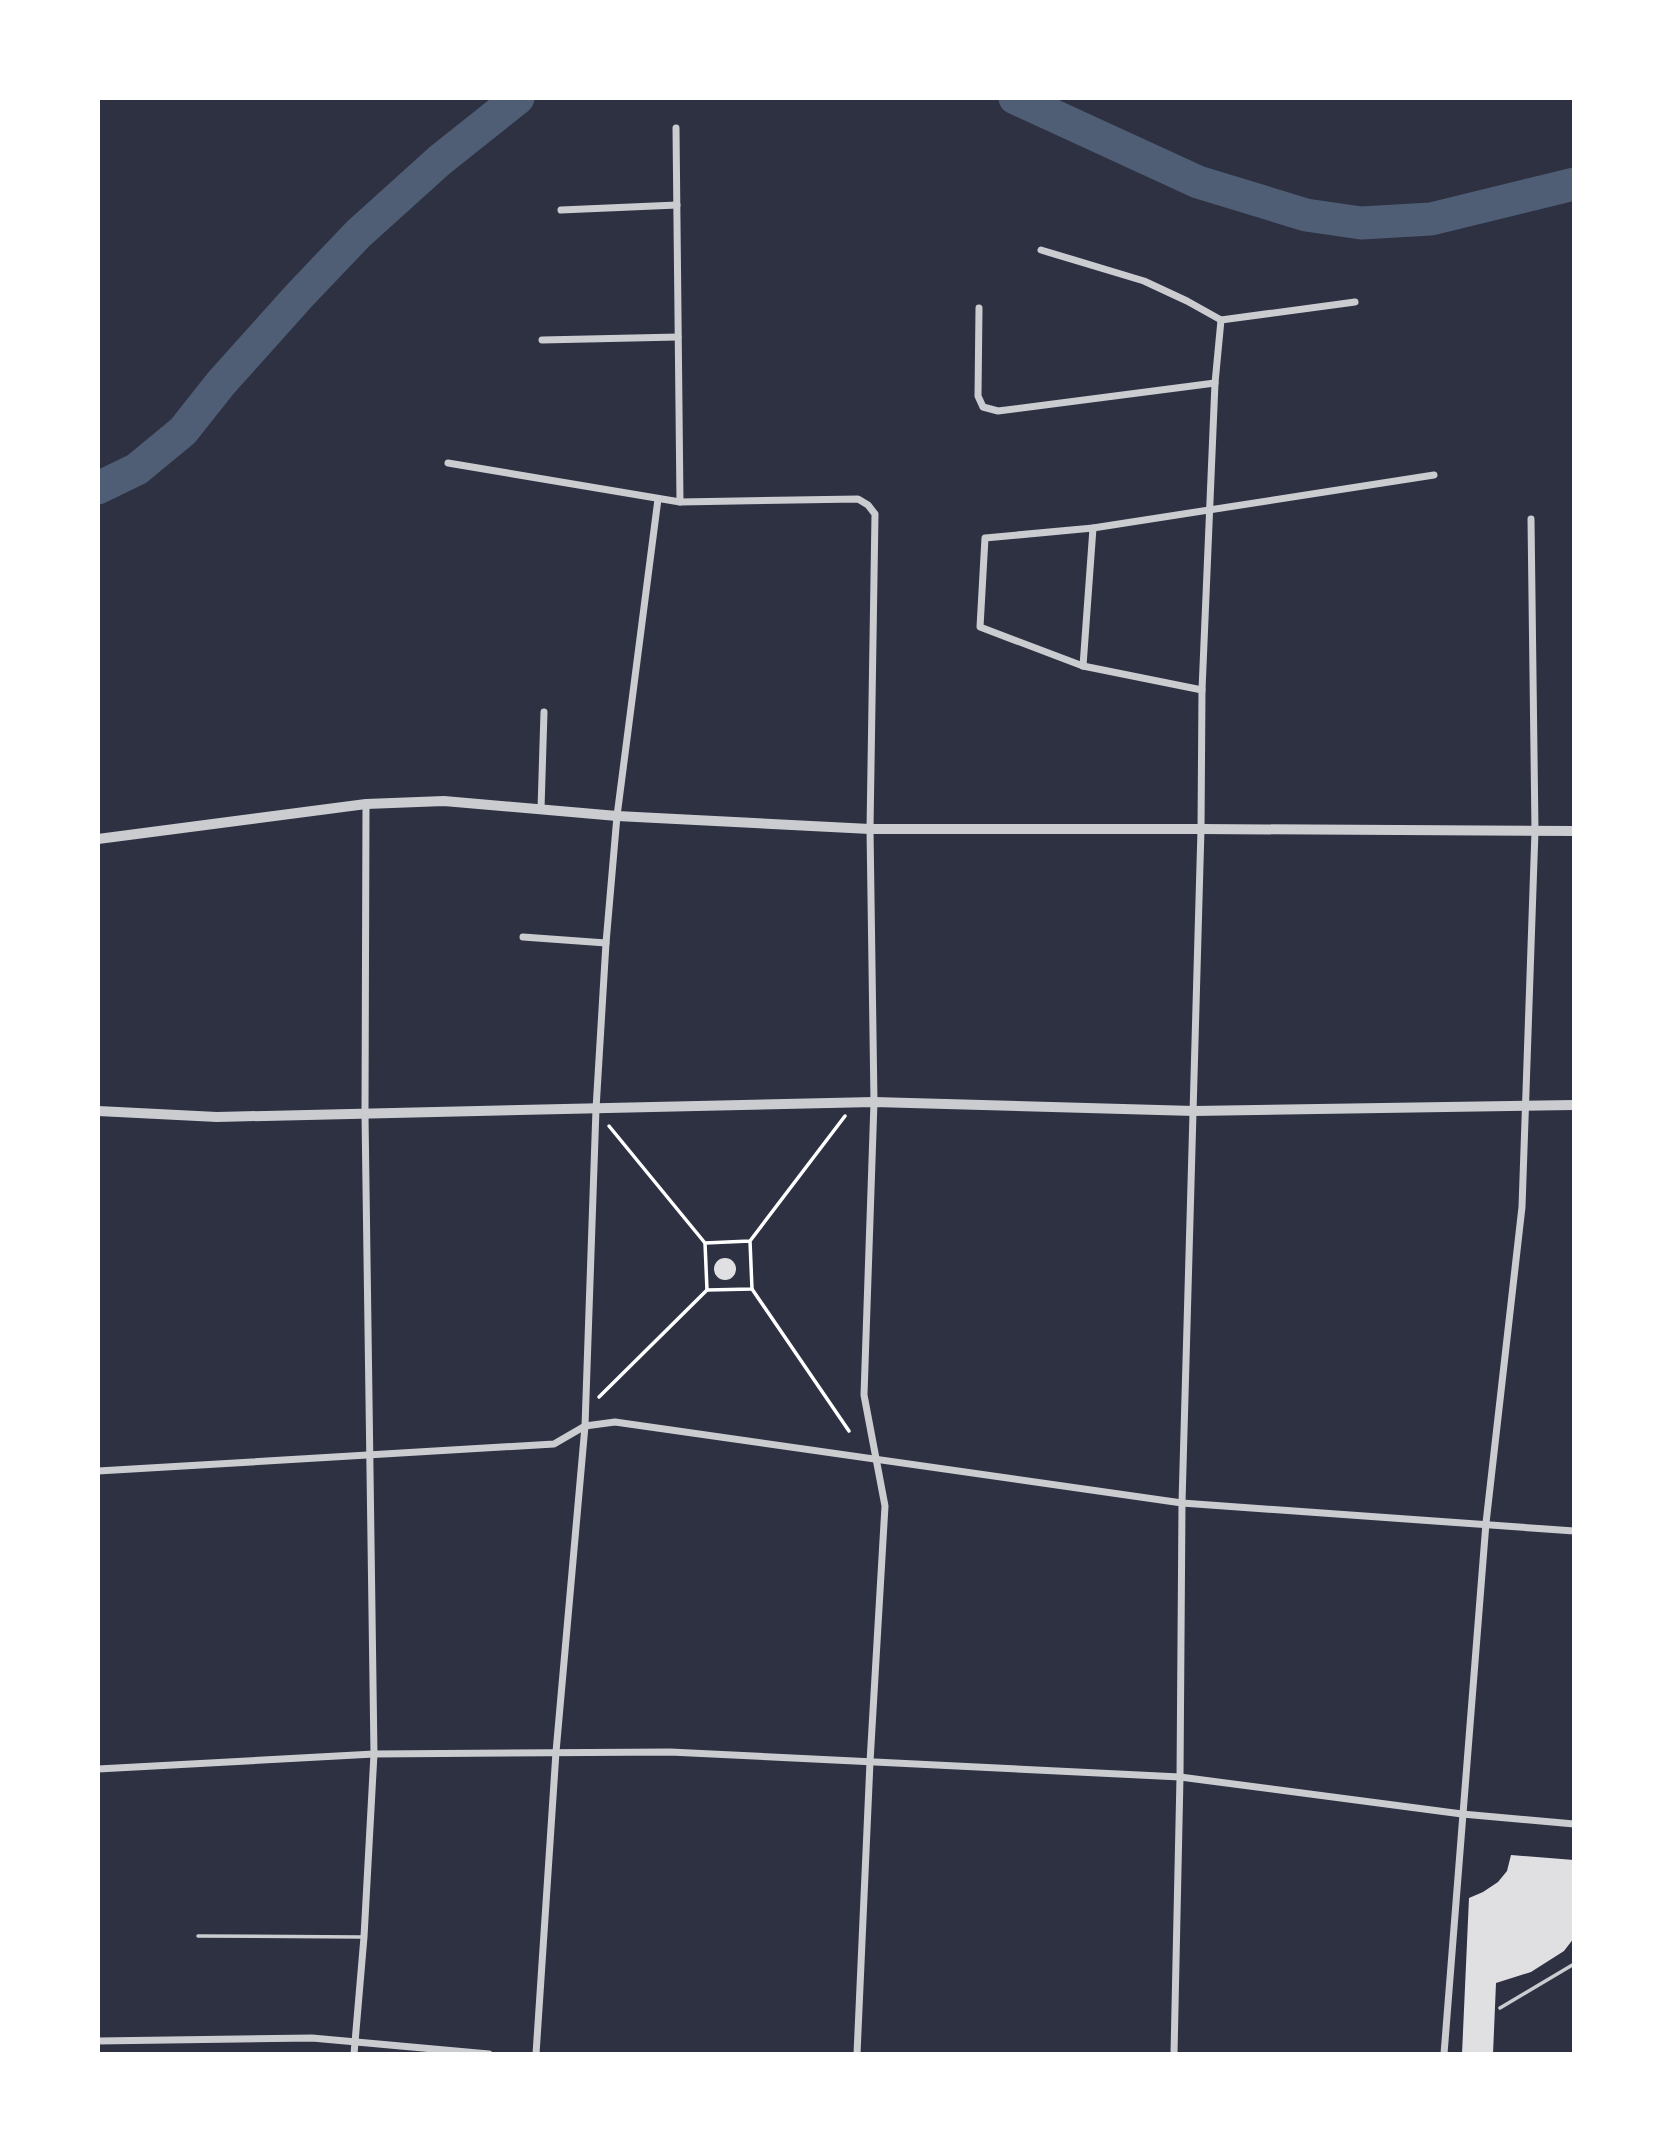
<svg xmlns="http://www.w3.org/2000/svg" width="1672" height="2152" font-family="'Nunito Sans',sans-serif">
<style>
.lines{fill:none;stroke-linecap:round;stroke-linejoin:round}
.river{stroke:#4f5d75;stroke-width:33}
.building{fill:#e0e0e3}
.path{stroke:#fff;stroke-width:3.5}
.service{stroke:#caccd0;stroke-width:3.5}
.minor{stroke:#caccd0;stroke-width:7}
.tertiary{stroke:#caccd0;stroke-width:10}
</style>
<rect width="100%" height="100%" fill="#2d3142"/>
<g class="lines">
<g class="river">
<path d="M1015,98L1198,182L1306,215L1361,223L1431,219L1574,184"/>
<path d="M98,488L137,469L183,431L221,383L299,296L358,234L440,160L518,98"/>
</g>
</g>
<g class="building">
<circle cx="725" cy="1269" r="11"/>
<path d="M1511,1855L1574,1860V1938L1564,1951L1531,1972L1496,1983L1493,2054H1462L1469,1898L1483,1892L1498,1882L1507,1871Z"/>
</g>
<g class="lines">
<g class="path">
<path d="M609,1126L705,1243"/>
<path d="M750,1241L705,1243L707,1290L752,1289L750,1241L845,1116"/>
<path d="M752,1289L849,1431"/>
<path d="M599,1397L707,1290"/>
</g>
<g class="service">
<path d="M198,1936L362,1937"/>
<path d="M1500,2008L1574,1964"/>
</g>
<g class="minor">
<path d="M676,128L680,502"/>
<path d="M561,210L677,205"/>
<path d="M1041,250L1144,281L1187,301L1221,320L1355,302"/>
<path d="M979,308L978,396L983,407L998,411L1215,383"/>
<path d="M542,340L678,337"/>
<path d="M448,463L680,502L858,499L868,505L875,514L870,829L874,1102L864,1395L885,1506L870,1762L857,2054"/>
<path d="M1083,666L1093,528"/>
<path d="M1202,690L1083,666L980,627L985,538L1093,528L1434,475"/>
<path d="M541,809L544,712"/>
<path d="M523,937L606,943"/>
<path d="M98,1471L554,1444L585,1426L615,1422L1182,1503L1574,1531"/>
<path d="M98,1769L374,1754L670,1752L1180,1777L1462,1814L1574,1824"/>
<path d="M98,2041L312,2038L489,2054"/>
<path d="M354,2054L364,1937L374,1754L365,1115L366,804"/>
<path d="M536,2054L556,1752L585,1426L596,1109L606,943L617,816L658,499"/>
<path d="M1174,2054L1180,1777L1182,1503L1201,829L1202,690L1215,383L1221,320"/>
<path d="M1444,2054L1486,1523L1522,1207L1535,831L1531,519"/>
</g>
<g class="tertiary">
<path d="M98,839L366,804L444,801L617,816L870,829H1201L1574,831"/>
<path d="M98,1111L217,1117L874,1102L1194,1111L1574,1105"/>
</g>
</g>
<rect width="1672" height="2152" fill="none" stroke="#ffffff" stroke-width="200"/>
</svg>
